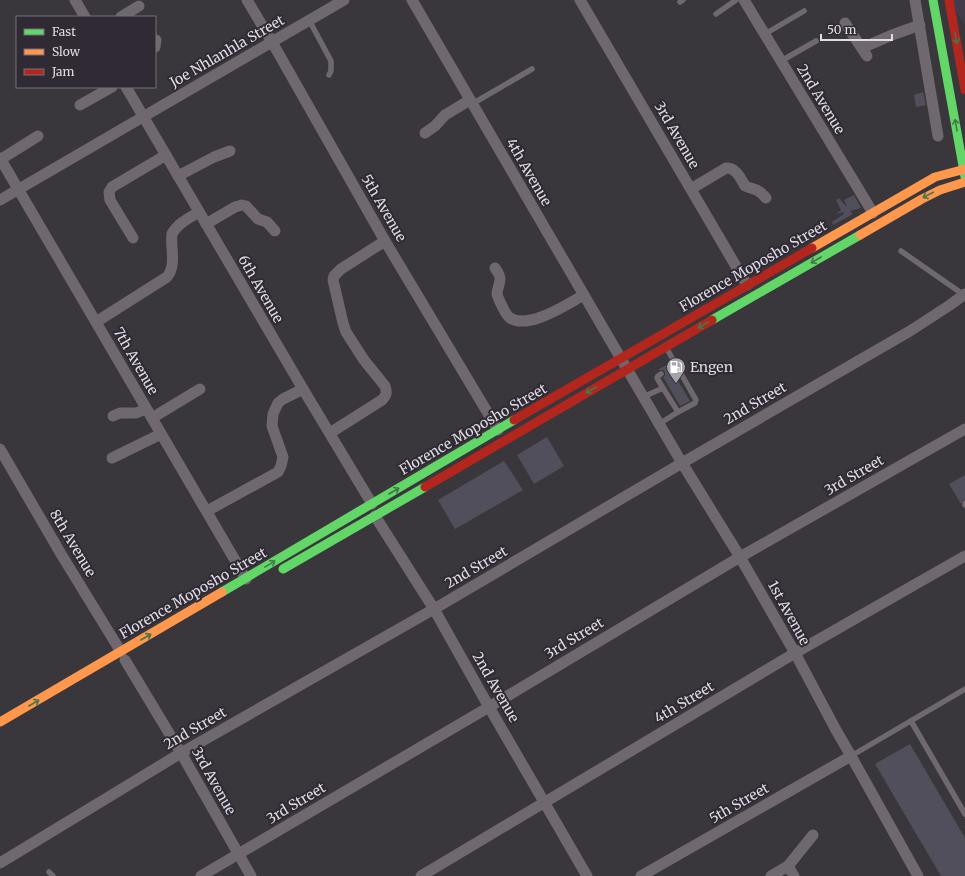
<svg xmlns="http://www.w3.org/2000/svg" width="965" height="876" font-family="Merriweather,serif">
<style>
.built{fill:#433c4b}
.building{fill:#514f5c}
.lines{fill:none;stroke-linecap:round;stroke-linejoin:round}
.lane{stroke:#6f686f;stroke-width:5.5}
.street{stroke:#6f686f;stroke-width:11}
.fast{stroke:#63d668;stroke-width:9}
.slow{stroke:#ff974d;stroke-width:9}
.jam{stroke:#b3261e;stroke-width:9}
.oneway{stroke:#46774b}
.labels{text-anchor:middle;stroke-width:4;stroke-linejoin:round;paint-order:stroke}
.street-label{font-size:14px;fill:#dfdce2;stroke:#2f2a34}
.poi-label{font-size:14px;fill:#dfdce2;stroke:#2f2a34;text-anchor:start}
</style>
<rect width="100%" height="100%" fill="#39363c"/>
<path class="built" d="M948,0H965V25Z"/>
<g class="building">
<path d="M923,92L926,105L916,107L914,95Z"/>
<path d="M854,195L861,208L850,211L853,214L833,225L832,222L844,214L843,212L836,214L841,210L836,200L839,198L846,206H847L844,200Z"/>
<path d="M668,364L690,401L680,406L663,377L665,376V372L663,370H659V369Z"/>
<path d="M547,437L564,466L534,484L517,455Z"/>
<path d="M504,461L523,490L455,529L438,500Z"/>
<path d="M965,475V499L962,501L961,504L949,484Z"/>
<path d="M910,744L965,838V876H941L875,764Z"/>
</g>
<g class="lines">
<g class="lane">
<path d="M680,2L683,0"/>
<path d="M716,14L736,0"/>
<path d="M309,20L331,61V71L329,75"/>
<path d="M765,34L804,11"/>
<path d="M781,61L816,41"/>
<path d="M472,104L532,69"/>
<path d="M901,251L964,295"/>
<path d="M667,349L696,400L695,403L678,412"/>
<path d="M661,374L658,376L657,378L663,388"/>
<path d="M643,397L663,388L678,412L659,424"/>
<path d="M965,503V505"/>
<path d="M911,721L965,814"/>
<path d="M851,756L965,689"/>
<path d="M49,872L53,876"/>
</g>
<g class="street">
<path d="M75,0L85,17"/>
<path d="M247,0L272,42L385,241L498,430"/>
<path d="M412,0L627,369L682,463L740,557L795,653L836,730L851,756L918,876"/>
<path d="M580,0L747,285"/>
<path d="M744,0L873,213"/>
<path d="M915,0L938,136"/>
<path d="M121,17L139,6"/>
<path d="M845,23L867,56"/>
<path d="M155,47L156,40"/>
<path d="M862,48L892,35L920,25"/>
<path d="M126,87L303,389L372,504"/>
<path d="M80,105L112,87"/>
<path d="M425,133L435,126L445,115L470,100"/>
<path d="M0,158L246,579"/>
<path d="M1,159L38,136"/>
<path d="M178,176L214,157L230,151"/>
<path d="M691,189L726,168C736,167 741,179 745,186C757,191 757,188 766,198"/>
<path d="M0,200L344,0"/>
<path d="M206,224L235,207L242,205L246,206L258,219L267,222L275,231"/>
<path d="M133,238L110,200L109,192L112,187L166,155"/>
<path d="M495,268C497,271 500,275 500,279C500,284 497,289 497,294C498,298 500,302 502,306C504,310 506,315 510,318C529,330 567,304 584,295"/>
<path d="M96,322L167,277C177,265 170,247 172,234C178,223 189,218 199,212"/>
<path d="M113,416L120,413H136L146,409"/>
<path d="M152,418L200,389"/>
<path d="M330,433L382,400C387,395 387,392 385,386L364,360L346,332L343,323L333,280L334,276L341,269L385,241"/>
<path d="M0,449L61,554L121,652"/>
<path d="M112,458L161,434"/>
<path d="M207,511L278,472L281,466L283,457L272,426L273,414L278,403L283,399L303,389"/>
<path d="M375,516L434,609L489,707L587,876"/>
<path d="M125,660L181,753L251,876"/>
<path d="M0,863L181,753L434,609L682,463L910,331L950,305L965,294"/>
<path d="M788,866L794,876"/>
<path d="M201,876L489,707L740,557L965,429"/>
<path d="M421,876L795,653L965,556"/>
<path d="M641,876L851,756"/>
<path d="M771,876L788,866L813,835"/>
</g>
<g class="fast">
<path d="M933,0L965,177"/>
<path d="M712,320L860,235"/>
<path d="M283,569L425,487"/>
<path d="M222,592L514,420"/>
</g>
<g class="slow">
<path d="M860,235L922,199L940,190L965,182"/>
<path d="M812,248L935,177L965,169"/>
<path d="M0,722L222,592"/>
</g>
<g class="jam">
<path d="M949,0L965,90"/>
<path d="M514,420L812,248"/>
<path d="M425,487L712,320"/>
</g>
</g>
<defs><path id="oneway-shaft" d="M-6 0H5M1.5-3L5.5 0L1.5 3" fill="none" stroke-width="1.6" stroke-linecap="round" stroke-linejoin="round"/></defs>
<g class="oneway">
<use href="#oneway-shaft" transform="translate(956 38) rotate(80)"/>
<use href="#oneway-shaft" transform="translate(956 125) rotate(-100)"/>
<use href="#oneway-shaft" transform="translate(928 195) rotate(153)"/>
<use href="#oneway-shaft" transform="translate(816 260) rotate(150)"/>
<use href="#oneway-shaft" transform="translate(703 325) rotate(150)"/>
<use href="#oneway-shaft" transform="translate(591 390) rotate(150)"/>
<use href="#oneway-shaft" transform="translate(394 491) rotate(-30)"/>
<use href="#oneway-shaft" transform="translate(270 564) rotate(-31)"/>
<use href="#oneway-shaft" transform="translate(146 637) rotate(-30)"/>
<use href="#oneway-shaft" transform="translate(34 703) rotate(-30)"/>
</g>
<defs>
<symbol id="fuel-pin" viewBox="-11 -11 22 30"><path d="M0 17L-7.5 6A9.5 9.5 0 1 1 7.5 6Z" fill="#a5a2a8" stroke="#2f2a34"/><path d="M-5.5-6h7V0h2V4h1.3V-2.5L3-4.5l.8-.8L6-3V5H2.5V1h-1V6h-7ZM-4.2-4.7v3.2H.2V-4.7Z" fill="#fff"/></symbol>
</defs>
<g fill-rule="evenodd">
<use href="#fuel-pin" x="665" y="356" width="22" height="30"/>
</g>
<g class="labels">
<g class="street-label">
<text transform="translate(227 51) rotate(-30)" y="5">Joe Nhlanhla Street</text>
<text transform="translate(821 99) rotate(59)" y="5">2nd Avenue</text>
<text transform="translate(677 135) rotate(60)" y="5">3rd Avenue</text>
<text transform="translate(529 172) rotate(60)" y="5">4th Avenue</text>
<text transform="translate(384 208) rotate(60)" y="5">5th Avenue</text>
<text transform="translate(753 266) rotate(-30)" y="5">Florence Moposho Street</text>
<text transform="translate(261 289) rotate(60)" y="5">6th Avenue</text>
<text transform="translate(136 361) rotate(60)" y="5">7th Avenue</text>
<text transform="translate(755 403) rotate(-30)" y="5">2nd Street</text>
<text transform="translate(473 429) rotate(-30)" y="5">Florence Moposho Street</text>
<text transform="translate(854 475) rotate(-30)" y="5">3rd Street</text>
<text transform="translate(73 543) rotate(59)" y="5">8th Avenue</text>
<text transform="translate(476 567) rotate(-30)" y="5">2nd Street</text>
<text transform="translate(193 593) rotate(-30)" y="5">Florence Moposho Street</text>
<text transform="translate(789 613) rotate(61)" y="5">1st Avenue</text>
<text transform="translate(574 638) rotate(-31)" y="5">3rd Street</text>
<text transform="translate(496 687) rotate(60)" y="5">2nd Avenue</text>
<text transform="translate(684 702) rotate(-31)" y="5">4th Street</text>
<text transform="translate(195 728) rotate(-30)" y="5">2nd Street</text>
<text transform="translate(214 781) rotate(61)" y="5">3rd Avenue</text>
<text transform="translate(296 803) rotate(-31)" y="5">3rd Street</text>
<text transform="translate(739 803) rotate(-30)" y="5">5th Street</text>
</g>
<g class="poi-label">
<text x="690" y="372">Engen</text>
</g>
</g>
<rect x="16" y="16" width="140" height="72" fill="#2f2a34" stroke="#75717a"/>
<rect x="24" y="29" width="20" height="6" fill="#63d668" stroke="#75717a"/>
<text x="52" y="36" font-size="12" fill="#dfdce2">Fast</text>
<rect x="24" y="49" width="20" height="6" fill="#ff974d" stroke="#75717a"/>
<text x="52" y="56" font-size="12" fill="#dfdce2">Slow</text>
<rect x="24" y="69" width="20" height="6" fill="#b3261e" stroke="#75717a"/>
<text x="52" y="76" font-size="12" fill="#dfdce2">Jam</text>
<path d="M821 34v6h71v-6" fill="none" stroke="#dfdce2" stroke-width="2"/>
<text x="827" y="34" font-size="12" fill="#dfdce2" stroke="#2f2a34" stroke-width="3" paint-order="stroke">50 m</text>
</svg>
